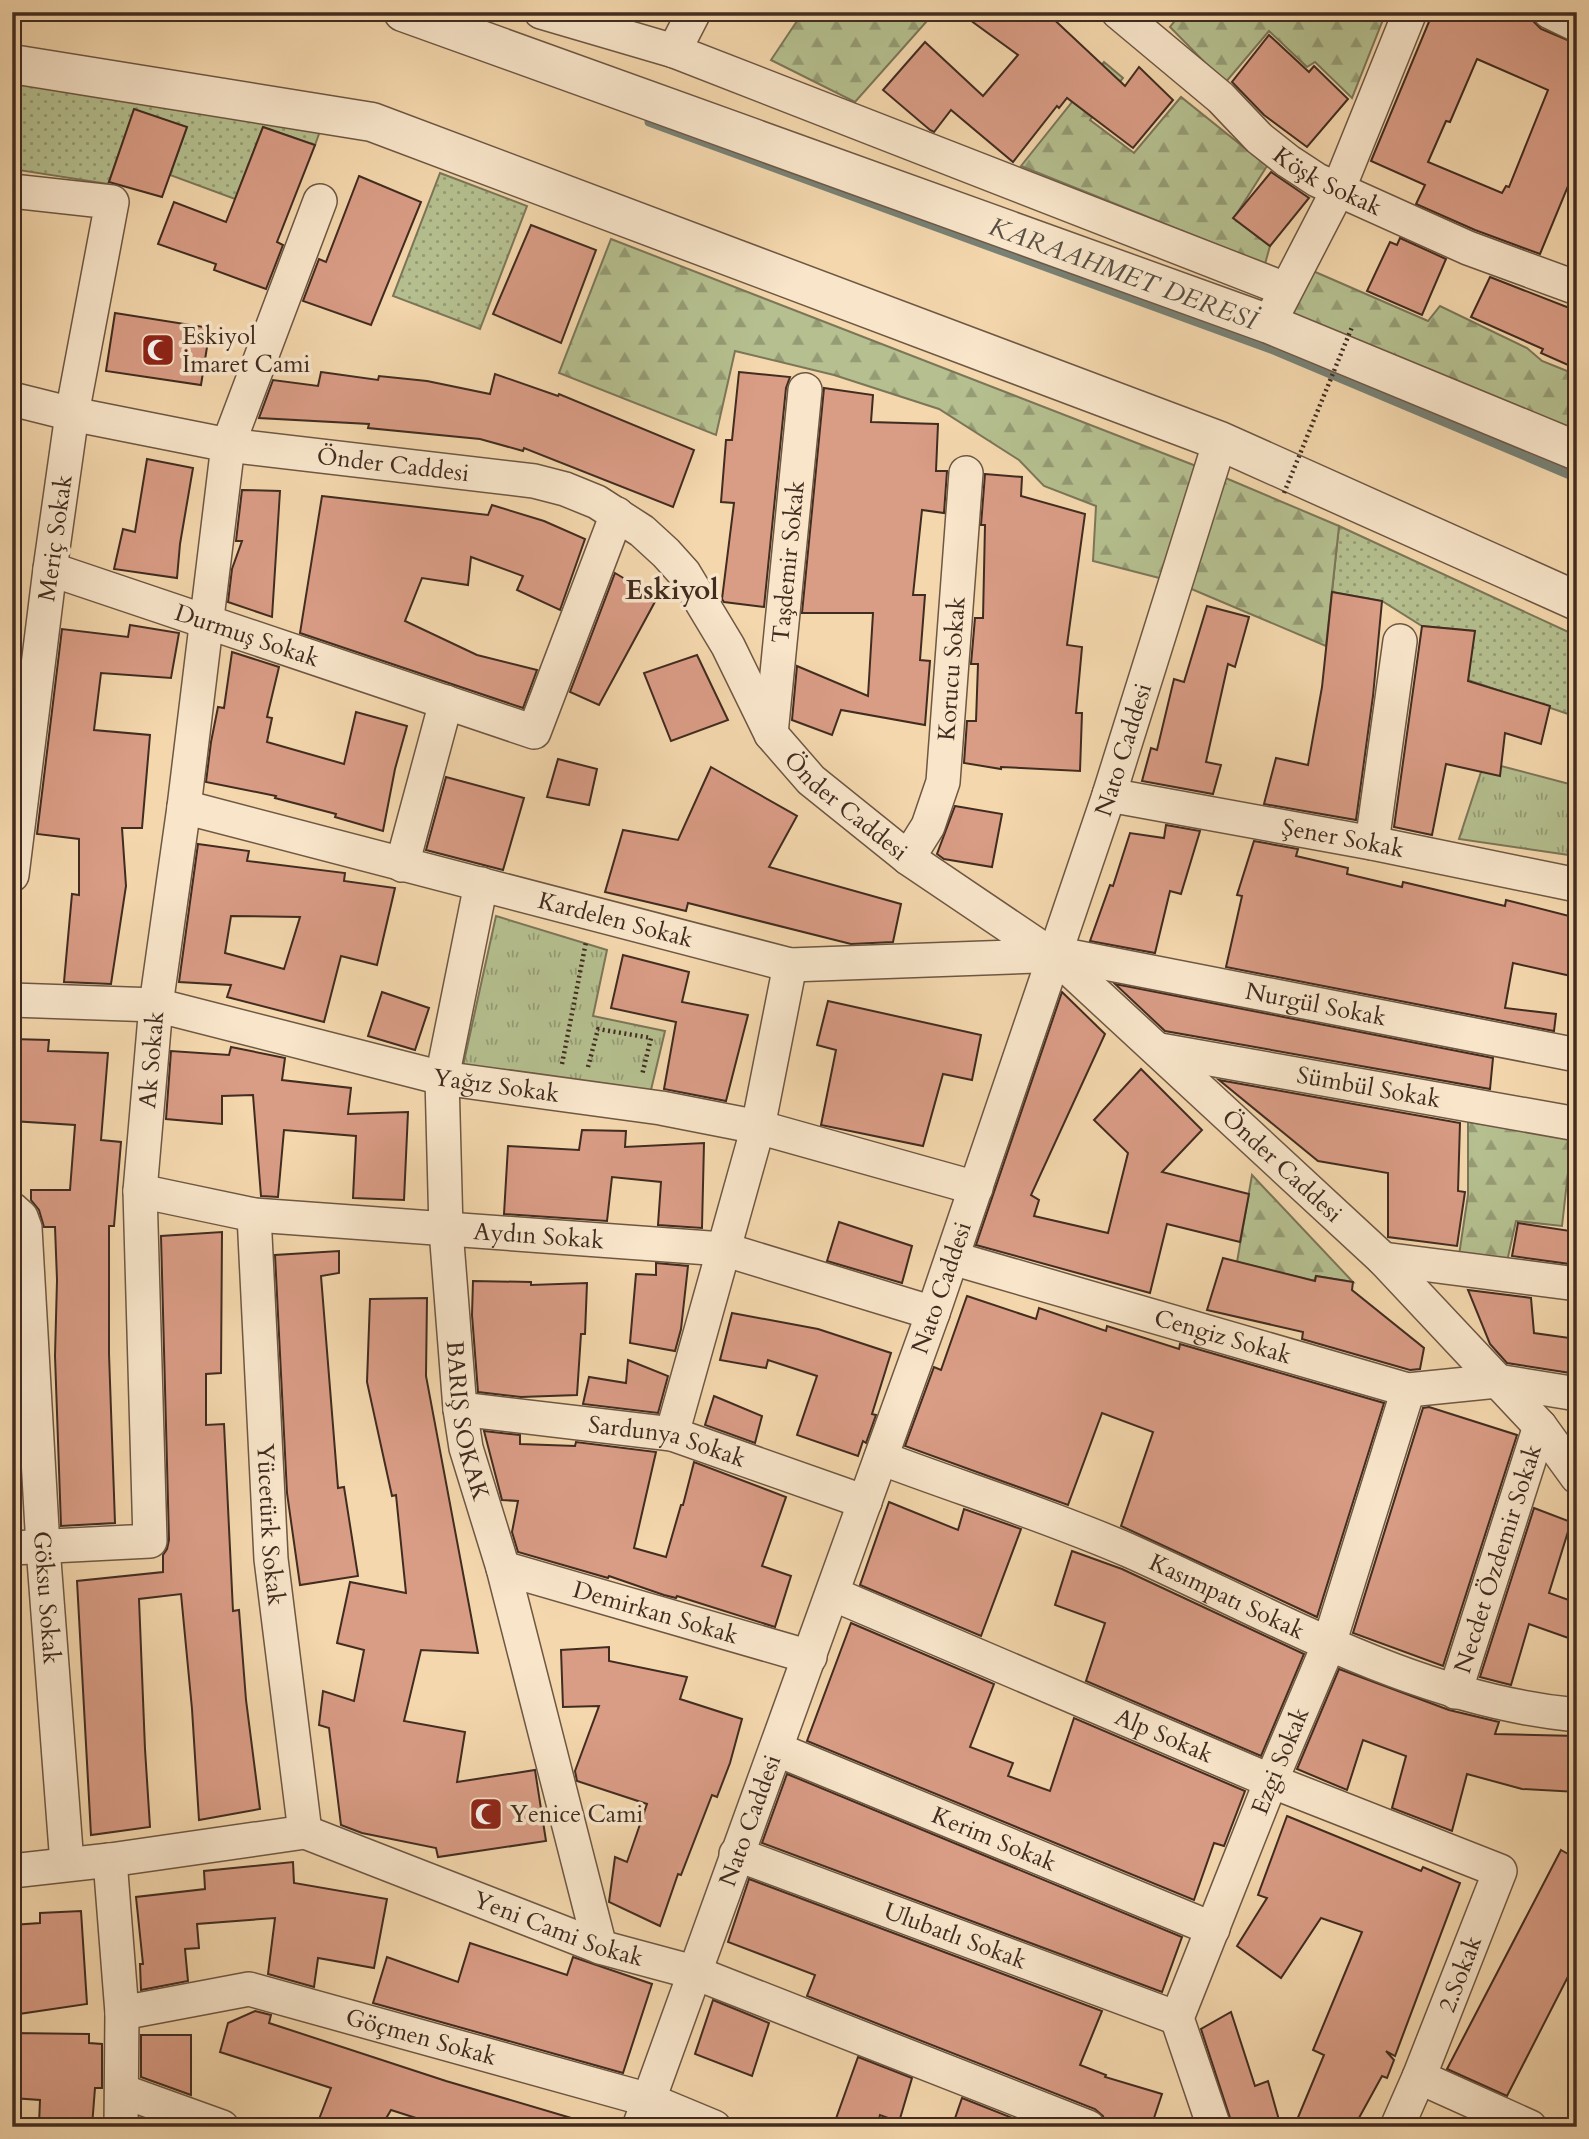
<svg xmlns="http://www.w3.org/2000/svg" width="1589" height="2139" font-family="Cardo,serif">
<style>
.grass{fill:url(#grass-dots);stroke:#7b7658;stroke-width:2}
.forest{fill:url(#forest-firs);stroke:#7b7658;stroke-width:2}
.park{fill:url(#park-tufts);stroke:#7b7658;stroke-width:2}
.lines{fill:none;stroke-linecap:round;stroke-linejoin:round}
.stream{stroke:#788175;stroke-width:9}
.building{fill:#d99c85;stroke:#412c20;stroke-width:2;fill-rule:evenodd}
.minor-casing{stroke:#6e5743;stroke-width:36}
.tertiary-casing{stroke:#6e5743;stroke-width:41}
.path{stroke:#412c20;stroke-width:4.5;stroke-dasharray:2 3.5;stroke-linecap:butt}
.minor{stroke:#f8e5ca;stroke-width:33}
.tertiary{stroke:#f8e5ca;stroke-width:38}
.path-bridge{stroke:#412c20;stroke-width:4.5;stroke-dasharray:2 3.5;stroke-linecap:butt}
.labels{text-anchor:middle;stroke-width:7;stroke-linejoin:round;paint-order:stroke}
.street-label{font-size:24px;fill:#412c20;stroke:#f8e5ca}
.poi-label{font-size:24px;fill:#412c20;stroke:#f8e5ca;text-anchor:start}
.water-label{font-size:26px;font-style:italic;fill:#584f43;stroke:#f8e5ca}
.quarter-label{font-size:28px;font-weight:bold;fill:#412c20;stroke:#f8e5ca}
</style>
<defs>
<pattern id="grass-dots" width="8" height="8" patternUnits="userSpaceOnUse" patternTransform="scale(1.75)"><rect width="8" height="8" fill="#b5bf8f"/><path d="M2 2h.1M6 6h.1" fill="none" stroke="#959b74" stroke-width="1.8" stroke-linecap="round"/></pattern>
<pattern id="forest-firs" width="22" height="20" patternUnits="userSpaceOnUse" patternTransform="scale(1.75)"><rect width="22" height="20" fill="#b5bf8f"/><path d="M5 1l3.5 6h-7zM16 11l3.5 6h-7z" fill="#959b74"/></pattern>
<pattern id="park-tufts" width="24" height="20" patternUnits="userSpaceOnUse" patternTransform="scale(1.75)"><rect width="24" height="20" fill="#b5bf8f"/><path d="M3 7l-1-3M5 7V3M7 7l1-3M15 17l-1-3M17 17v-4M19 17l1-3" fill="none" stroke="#959b74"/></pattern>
</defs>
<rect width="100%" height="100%" fill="#f4d7ad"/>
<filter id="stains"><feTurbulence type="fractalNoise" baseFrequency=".00286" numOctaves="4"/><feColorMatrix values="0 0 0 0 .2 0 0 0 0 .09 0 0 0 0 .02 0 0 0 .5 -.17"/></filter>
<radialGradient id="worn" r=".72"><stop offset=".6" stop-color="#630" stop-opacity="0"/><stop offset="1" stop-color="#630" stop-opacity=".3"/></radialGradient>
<g class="grass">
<path d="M12,83L320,131L315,145L263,127L235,199L170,175L187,127L134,110L108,184L12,169Z"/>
<path d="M440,173L527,206L480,329L393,296Z"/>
<path d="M1339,526L1577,636V717L1468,680L1474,631L1422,626L1382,601L1332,592Z"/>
</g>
<g class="forest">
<path d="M803,12H935L855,102L771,60Z"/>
<path d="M1182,12H1386L1352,98L1315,62L1307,67L1269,31L1225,83L1170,27Z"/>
<path d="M1104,62L1123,78L1090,120L1134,153L1181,97L1267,166L1234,218L1270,246L1265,264L1021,166Z"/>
<path d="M611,239L1209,471L1339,526L1326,646L1175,582L1093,561L1096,506L1044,486L1019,460L939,409L834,375L735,351L716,435L559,373Z"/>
<path d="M1313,271L1428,321L1440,306L1527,348L1542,361L1577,375V431L1293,314Z"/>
<path d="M1468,1122L1572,1137L1562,1226L1516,1221L1506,1266L1458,1262L1468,1195Z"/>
<path d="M1252,1175L1353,1282L1316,1276L1314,1281L1237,1262Z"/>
</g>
<g class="park">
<path d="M1501,766L1577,786L1576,856L1459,839L1481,772Z"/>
<path d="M496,916L607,950L593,1016L665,1031L650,1094L463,1066Z"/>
</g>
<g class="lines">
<path class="stream" d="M649,122L1276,351L1577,478"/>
</g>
<g class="building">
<path d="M959,12H1046L1125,86L1139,67L1173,100L1133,148L1067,98L1059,108L1057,106L1013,162L951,110L934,132L930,130L883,90L925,42L983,96L1018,55Z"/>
<path d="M1433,12H1531L1534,22L1541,29L1577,44V190L1568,186L1540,254L1475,230L1416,204L1425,185L1371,161ZM1477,59L1548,90L1509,187L1506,186L1502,193L1428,162L1446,121L1450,122Z"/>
<path d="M1269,35L1309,72L1314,66L1348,99L1307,147L1264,115L1232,82Z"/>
<path d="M134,109L187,127L162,197L109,182Z"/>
<path d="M263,127L315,145L277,242L283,245L266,289L214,270L216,264L158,244L174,202L226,222Z"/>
<path d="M1271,172L1309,198L1270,246L1233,218Z"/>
<path d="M359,176L421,202L371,325L303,301L319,259L326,262Z"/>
<path d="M531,225L596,250L561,343L493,314Z"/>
<path d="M1400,238L1446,259L1422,315L1367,291L1390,242L1397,245Z"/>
<path d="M1490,277L1577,311V369L1541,353L1543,349L1471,317Z"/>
<path d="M115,313L210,328L201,385L106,371Z"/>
<path d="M321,372L378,380L379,376L427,381L490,394L495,374L558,396L559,394L694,450L673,507L524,448L523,451L480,439L368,428L369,424L259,418L273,380L318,386Z"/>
<path d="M739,372L790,377L786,388L764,607L724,602L722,599L734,503L721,502L726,440H732Z"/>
<path d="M824,388L873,395L871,422L938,424L936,471H947L944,513L922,510L913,595H925L920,660L930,661L925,725L841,710L832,735L792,720L797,666L868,696L873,613H802Z"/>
<path d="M147,459L193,468L180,544L177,578L114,569L123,529L135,532Z"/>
<path d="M985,474L1022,477L1021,496L1085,514L1067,645L1082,647L1076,713H1082L1080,771L1001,767V769L964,763L967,721H976L978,664H971L975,618H983L985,525H981Z"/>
<path d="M242,490L280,491L272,617L228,602L232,569L242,541H236Z"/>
<path d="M322,496L488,515L492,505L544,521L585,539L560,610L517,590L523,576L471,557L468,585L422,578L405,621L477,655L537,670L523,708L300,633Z"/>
<path d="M615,573L657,598L599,705L570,692Z"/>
<path d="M1332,592L1382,601L1373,696L1356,820L1264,804L1276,758L1308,765L1322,687Z"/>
<path d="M1207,606L1249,617L1235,667L1228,664L1206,762L1221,765L1213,794L1142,781L1151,748L1157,750L1174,679L1184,682Z"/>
<path d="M130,625L179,633L171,678L101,673L94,730L150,735L142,828H122L126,886L111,984L64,982L72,894L79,895V839L37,834L62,629L128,637Z"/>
<path d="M1422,626L1475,631L1468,681L1550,706L1541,744L1505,733L1500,776L1446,764L1432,835L1394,827Z"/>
<path d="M232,652L279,667L267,717L272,718L267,742L344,764L356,712L407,726L395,769L383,831L335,817L336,814L275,798L276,796L206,782L211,742L218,707L224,708Z"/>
<path d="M697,655L728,720L671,741L644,673Z"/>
<path d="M558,759L597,769L589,805L547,797Z"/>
<path d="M711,767L797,816L769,867L901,904L893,942L851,944L688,903L686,911L605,892L623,830L678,840Z"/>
<path d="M446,777L524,798L503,870L426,850Z"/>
<path d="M955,806L1002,814L992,867L944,859L937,854Z"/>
<path d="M1166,825L1200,831L1181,894L1170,891L1155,953L1090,941L1110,885L1113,886L1130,833L1164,838Z"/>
<path d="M1254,841L1298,849L1296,856L1348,868L1347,874L1402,887L1403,882L1505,906L1506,900L1577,918V947L1571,976L1513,963L1505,1008L1556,1014L1554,1031L1226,967L1242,896L1237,895Z"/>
<path d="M198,844L249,851L247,861L345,873L344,881L395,888L377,965L341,956L324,1022L227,997L231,985L179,982ZM231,916L300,917L284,969L225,953Z"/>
<path d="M623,955L689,972L682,1002L748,1015L726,1101L664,1089L676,1022L611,1008Z"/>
<path d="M1115,984L1493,1058L1490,1089L1165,1031Z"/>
<path d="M382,992L429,1008L415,1050L368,1036Z"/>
<path d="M1062,992L1105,1034L1031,1195L1039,1200L1034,1216L1108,1233L1128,1153L1094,1120L1141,1069L1202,1130L1162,1172L1249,1194L1240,1242L1167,1224L1150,1293L976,1245Z"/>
<path d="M828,1001L981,1035L972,1080L943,1074L923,1146L821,1125L836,1050L817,1045Z"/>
<path d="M12,1039L49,1040L48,1051L108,1053L101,1140L121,1142L114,1226H109V1354L115,1523L61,1526L55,1356L57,1280L55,1227H44L39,1210L31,1200V1190H70L75,1125L12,1121Z"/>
<path d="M231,1047L285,1058L282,1080L351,1088L348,1114L408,1112L404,1200L353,1198L356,1136L284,1130L278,1197L261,1196L253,1095L222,1096V1124L166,1119L171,1051L229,1055Z"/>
<path d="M1219,1080L1460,1123L1458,1191L1465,1192L1457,1246L1388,1237V1173L1318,1161Z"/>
<path d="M582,1130L626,1131L625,1147L704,1143L702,1228L658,1225L661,1182L612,1177L607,1221L504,1214L508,1146L579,1150Z"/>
<path d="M839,1222L912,1246L902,1283L827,1261Z"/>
<path d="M1518,1223L1577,1232V1265L1512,1256Z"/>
<path d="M222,1232L221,1373L206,1374V1425L224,1424L233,1611L239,1610L246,1700L260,1809L199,1820L192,1709L181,1594L139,1599L145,1749L150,1827L91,1835L77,1581L163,1572V1555L167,1549L169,1540L161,1236Z"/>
<path d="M339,1251V1273L321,1276L338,1488L344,1487L358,1576L300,1585L287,1493L275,1255Z"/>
<path d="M1223,1258L1315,1281L1316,1276L1353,1282L1352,1290L1424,1348L1420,1369L1410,1370L1302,1339L1303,1332L1207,1310Z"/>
<path d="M656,1263L688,1266L681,1329L675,1351L630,1343L636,1274L656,1275Z"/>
<path d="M473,1281L531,1282V1285L587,1283L585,1334H581L577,1395L521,1397L478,1392L472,1315Z"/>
<path d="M1468,1290L1531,1298L1534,1333L1577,1339V1374L1507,1363L1490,1344Z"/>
<path d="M967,1296L1036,1319L1039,1308L1106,1331L1107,1326L1179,1349L1180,1344L1384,1403L1317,1617L1121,1526L1153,1432L1102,1413L1068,1505L905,1446L934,1367L941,1370Z"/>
<path d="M427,1298L426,1376L478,1653L421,1650L404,1721L465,1732L457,1782L535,1770L546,1841L438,1857L436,1848L362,1833L341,1825L329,1728L319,1725L323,1691L354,1701L364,1650L337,1643L350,1582L406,1593L396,1495L392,1496L367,1382L370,1299Z"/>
<path d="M732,1313L818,1329L891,1353L872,1414L876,1415L866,1443L863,1441L858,1456L797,1435L817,1376L768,1360L766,1368L720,1360Z"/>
<path d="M628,1360L668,1376L658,1413L583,1404L589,1377L626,1383Z"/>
<path d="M714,1396L762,1416L755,1443L705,1425Z"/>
<path d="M1429,1407L1517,1435L1443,1666L1353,1633L1423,1408Z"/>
<path d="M484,1431L520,1435V1444L575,1446L576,1442L656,1452L634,1548L666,1557L681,1505H683L694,1462L786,1497L762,1566L791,1576L775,1627L677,1596L676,1598L664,1595L609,1576L608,1578L518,1552L512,1532L518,1501L502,1500Z"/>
<path d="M889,1502L958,1530L964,1509L1021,1529L981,1636L860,1585Z"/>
<path d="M1534,1508L1571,1522L1549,1593L1577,1603V1641L1529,1624L1511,1685L1480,1677Z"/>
<path d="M1072,1551L1122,1569L1304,1654L1261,1756L1086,1681L1105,1623L1055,1605Z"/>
<path d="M851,1623L994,1684L970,1747L1013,1763L1008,1776L1050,1791L1074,1718L1245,1791L1224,1846L1214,1843L1194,1900L807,1741Z"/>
<path d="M609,1647V1661L687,1677L680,1699L742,1719L730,1763L717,1797L712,1795L681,1875L678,1874L660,1926L609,1902L615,1857L627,1862L647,1804L577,1781L575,1771L599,1706L563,1707L561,1650Z"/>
<path d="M1339,1669L1449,1710L1499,1722L1495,1734L1577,1736V1792L1522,1789L1467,1774L1452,1831L1392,1808L1406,1756L1363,1740L1347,1790L1297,1769Z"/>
<path d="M787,1774L1182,1937L1162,1992L762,1843Z"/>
<path d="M1287,1816L1421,1871L1423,1867L1460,1883L1395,2056L1386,2051L1394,2060L1387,2078L1382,2076L1354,2127H1294L1324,2055L1313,2050L1362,1932L1321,1918L1281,1978L1237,1946L1267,1898L1258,1895Z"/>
<path d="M1561,1850L1577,1859V1959L1507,2096L1447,2069Z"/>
<path d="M293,1862L294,1883L387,1899L374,1968L318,1958L314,1987L268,1974L275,1918L197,1924L199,1948L185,1949L188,1981L141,1990L140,1964H143L136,1897L205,1889L204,1871Z"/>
<path d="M749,1879L1102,2011L1080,2065L1106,2075L1105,2077L1162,2094L1151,2127H1107L1103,2116L1095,2109L807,1996L815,1975L728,1942Z"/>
<path d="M81,1911L87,2004L12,2015V1925L40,1923V1913Z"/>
<path d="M470,1943L567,1975L573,1957L652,1984L623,2073L373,2003L387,1957L458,1982Z"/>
<path d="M713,2000L769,2023L752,2076L695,2054Z"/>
<path d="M255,2011L271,2015L269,2023L446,2081L578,2120L577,2127H444L391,2110L381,2127H316L331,2088L220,2052L228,2023Z"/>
<path d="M1231,2012L1255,2086L1268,2081L1281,2127H1233L1201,2029Z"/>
<path d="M12,2033L89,2034V2043L102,2044V2088H95L92,2126L39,2124L40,2100L12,2098Z"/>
<path d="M141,2035H191V2095L141,2077Z"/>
<path d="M858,2057L912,2078L899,2122L880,2115L877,2127H833Z"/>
<path d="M962,2098L1035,2127H952Z"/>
</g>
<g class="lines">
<defs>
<g id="minor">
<path d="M541,12L674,51L1285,289"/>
<path id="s1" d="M1118,12L1221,98L1259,138L1288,161L1317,180L1468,248L1577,288"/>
<path d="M1550,12L1577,25"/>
<path d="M674,51L694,12"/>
<path d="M12,191L112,202L72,414L50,569L12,875"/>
<path d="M1276,310L1338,190L1410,12"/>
<path id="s2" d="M12,399L72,414L228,445L534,481L565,489L597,502L642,531L666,553L684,573L728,646L771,734L811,780L908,858L1062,962L1383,1259L1540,1426L1577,1477"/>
<path id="s3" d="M50,569L534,732L617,514"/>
<path id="s4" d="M771,734L805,390"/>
<path id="s5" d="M1109,795L1372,843L1577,885"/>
<path id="s6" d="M184,807L790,965L1064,955L1577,1055"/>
<path d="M1372,843L1400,641"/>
<path id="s7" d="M908,858L928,826L943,782L966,473"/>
<path d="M402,865L446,702"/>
<path id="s8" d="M481,884L442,1078L446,1230L460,1409L466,1448L503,1568L600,1947"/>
<path id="s9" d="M12,1000L156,1005L442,1078L661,1108L758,1127L976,1188"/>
<path id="s10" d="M1160,1050L1577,1124"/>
<path id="s11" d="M140,1191L254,1215L723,1249L933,1313"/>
<path id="s12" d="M12,1209L21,1217L25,1228L43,1547L67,1864"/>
<path id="s13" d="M254,1215L271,1559L305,1832"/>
<path id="s14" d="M952,1258L1408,1390L1497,1381L1577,1394"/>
<path d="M1383,1259L1577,1284"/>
<path id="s15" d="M460,1409L672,1434L865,1502"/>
<path d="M672,1434L758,1127L790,965"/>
<path id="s16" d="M881,1458C963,1489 1050,1516 1130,1551C1275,1616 1416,1700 1577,1715"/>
<path id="s17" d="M12,1548L150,1541L140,1191L156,1005L184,807L228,445L320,201"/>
<path id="s18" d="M503,1568L810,1657"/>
<path id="s19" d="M833,1594L1271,1781L1500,1871L1419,2077L1397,2127"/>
<path id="s20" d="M1455,1692L1540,1426"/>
<path id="s21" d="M776,1749L1213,1929"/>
<path id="s22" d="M736,1854L1177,2018"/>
<path d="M110,1860L122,2013L121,2127"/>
<path id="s23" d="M12,1871L110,1860L305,1832L600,1947L693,1972L1088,2127"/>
<path id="s24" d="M122,2013L249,1989L649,2100L714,2127"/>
<path d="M1419,2077L1530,2127"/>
<path d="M122,2091L222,2127"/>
<path id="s25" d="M639,2127L933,1313L1109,795L1220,441"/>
<path id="s26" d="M1214,2127L1177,2018L1271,1781L1329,1644L1408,1390"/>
</g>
<g id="tertiary">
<path d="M403,12L1269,324L1577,451"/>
<path d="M12,64L372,122L1220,441L1577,601"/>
</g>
</defs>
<use href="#minor" class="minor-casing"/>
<use href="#tertiary" class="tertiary-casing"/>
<g class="path">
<path d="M562,1064L586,942"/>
<path d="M588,1067L598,1029L651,1038L642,1075"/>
</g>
<use href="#minor" class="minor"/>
<use href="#tertiary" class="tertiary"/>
<path class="path-bridge" d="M1284,493L1352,327"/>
</g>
<defs>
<symbol id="mosque-square" viewBox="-11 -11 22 22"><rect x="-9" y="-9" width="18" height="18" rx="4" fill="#8f2418" stroke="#f8e5ca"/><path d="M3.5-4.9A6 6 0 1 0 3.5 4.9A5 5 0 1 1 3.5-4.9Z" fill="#fff"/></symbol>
</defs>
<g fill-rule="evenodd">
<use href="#mosque-square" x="139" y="331" width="38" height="38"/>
<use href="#mosque-square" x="467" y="1795" width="38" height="38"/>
</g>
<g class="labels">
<g class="street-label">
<text dy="8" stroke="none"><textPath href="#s1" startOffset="271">Köşk Sokak</textPath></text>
<text dy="8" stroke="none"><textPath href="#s2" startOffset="387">Önder Caddesi</textPath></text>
<text transform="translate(55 538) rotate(-82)" y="8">Meriç Sokak</text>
<text dy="8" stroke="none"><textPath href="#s4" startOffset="173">Taşdemir Sokak</textPath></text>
<text dy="8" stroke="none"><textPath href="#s3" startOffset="208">Durmuş Sokak</textPath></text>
<text dy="8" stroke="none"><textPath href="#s7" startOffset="198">Korucu Sokak</textPath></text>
<text dy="8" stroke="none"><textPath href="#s25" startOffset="1460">Nato Caddesi</textPath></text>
<text dy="8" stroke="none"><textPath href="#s2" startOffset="996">Önder Caddesi</textPath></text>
<text dy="8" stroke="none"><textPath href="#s5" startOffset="238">Şener Sokak</textPath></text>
<text dy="8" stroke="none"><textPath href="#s6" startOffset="446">Kardelen Sokak</textPath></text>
<text dy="8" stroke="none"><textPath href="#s6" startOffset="1157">Nurgül Sokak</textPath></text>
<text dy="8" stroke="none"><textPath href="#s17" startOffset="620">Ak Sokak</textPath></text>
<text dy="8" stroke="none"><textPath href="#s9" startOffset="494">Yağız Sokak</textPath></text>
<text dy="8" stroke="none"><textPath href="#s10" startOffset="212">Sümbül Sokak</textPath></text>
<text dy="8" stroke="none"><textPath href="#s2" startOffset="1563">Önder Caddesi</textPath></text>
<text dy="8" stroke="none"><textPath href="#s11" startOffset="402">Aydın Sokak</textPath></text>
<text dy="8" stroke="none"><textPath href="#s25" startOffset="892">Nato Caddesi</textPath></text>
<text dy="8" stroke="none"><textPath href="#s14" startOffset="282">Cengiz Sokak</textPath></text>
<text dy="8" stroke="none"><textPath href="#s8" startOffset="542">BARIŞ SOKAK</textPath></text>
<text dy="8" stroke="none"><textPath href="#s15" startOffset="210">Sardunya Sokak</textPath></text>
<text dy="8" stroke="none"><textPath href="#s13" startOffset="310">Yücetürk Sokak</textPath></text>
<text dy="8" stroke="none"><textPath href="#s20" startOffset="140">Necdet Özdemir Sokak</textPath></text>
<text dy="8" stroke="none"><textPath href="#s16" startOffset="373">Kasımpatı Sokak</textPath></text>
<text dy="8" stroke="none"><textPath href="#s12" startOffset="394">Göksu Sokak</textPath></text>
<text dy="8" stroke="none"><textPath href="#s18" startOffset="159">Demirkan Sokak</textPath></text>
<text dy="8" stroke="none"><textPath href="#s19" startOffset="360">Alp Sokak</textPath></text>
<text dy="8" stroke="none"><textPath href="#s26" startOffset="392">Ezgi Sokak</textPath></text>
<text dy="8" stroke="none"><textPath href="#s25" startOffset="326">Nato Caddesi</textPath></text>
<text dy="8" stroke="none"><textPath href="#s21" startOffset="236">Kerim Sokak</textPath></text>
<text dy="8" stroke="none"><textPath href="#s23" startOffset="567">Yeni Cami Sokak</textPath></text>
<text dy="8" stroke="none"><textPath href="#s22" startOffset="234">Ulubatlı Sokak</textPath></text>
<text transform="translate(1460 1974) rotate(-69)" y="8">2.Sokak</text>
<text dy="8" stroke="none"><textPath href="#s24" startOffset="308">Göçmen Sokak</textPath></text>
</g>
<g class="poi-label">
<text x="182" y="344">Eskiyol<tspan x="182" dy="28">İmaret Cami</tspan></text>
<text x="510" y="1822">Yenice Cami</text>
</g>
<g class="water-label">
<text transform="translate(1123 273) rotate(20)" y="9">KARAAHMET DERESİ</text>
</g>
<g class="quarter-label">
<text x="672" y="599">Eskiyol</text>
</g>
</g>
<rect width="1589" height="2139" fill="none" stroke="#f4d7ad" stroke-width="42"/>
<rect x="14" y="14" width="1561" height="2111" fill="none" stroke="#412c20" stroke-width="3.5"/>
<rect x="21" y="21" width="1547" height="2097" fill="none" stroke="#412c20" stroke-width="2"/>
<rect width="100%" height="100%" filter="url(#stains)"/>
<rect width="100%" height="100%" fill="url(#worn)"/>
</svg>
